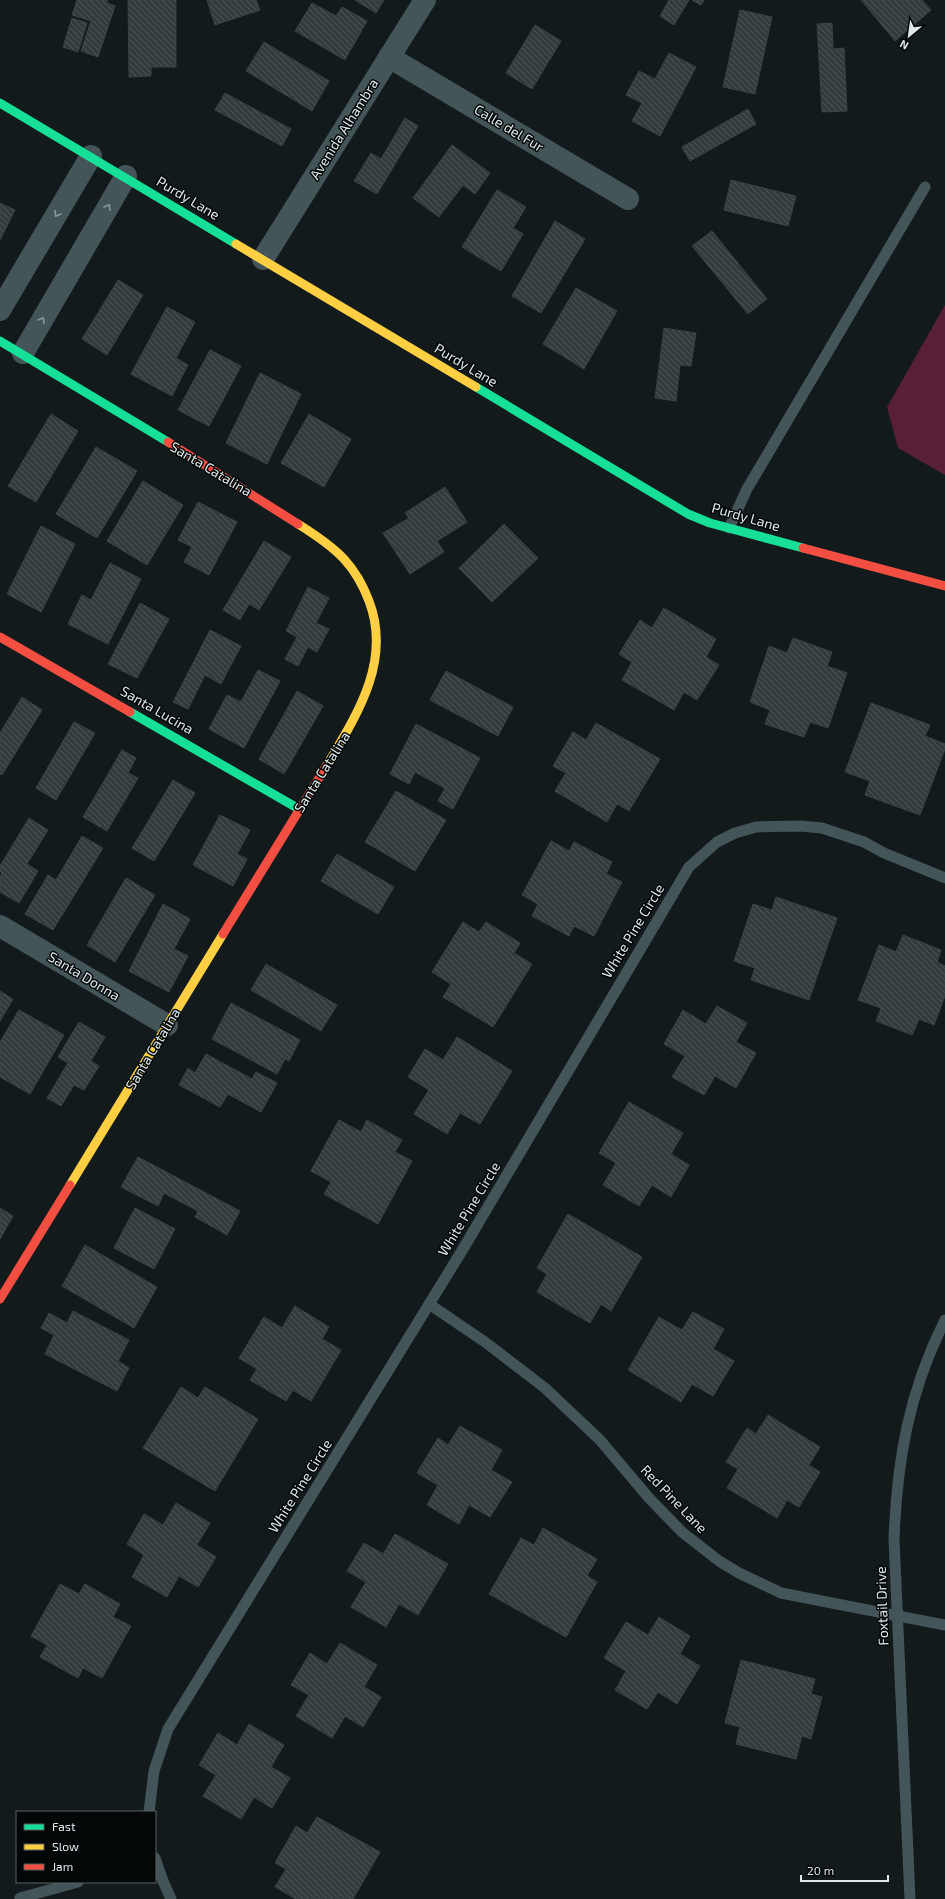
<svg xmlns="http://www.w3.org/2000/svg" width="945" height="1899" font-family="'Exo 2',sans-serif">
<style>
.pitch{fill:#591f36}
.building{fill:url(#building-back-hatch);stroke:#3b4243}
.lines{fill:none;stroke-linecap:round;stroke-linejoin:round}
.lane{stroke:#435558;stroke-width:11}
.street{stroke:#435558;stroke-width:22}
.fast{stroke:#16e098;stroke-width:9}
.slow{stroke:#ffcf43;stroke-width:9}
.jam{stroke:#f24e42;stroke-width:9}
.oneway{stroke:#89989a}
.labels{text-anchor:middle;stroke-width:3;stroke-linejoin:round;paint-order:stroke}
.street-label{font-size:14px;fill:#dfe9ea;stroke:#030708}
</style>
<defs>
<pattern id="building-back-hatch" width="6" height="6" patternUnits="userSpaceOnUse"><rect width="6" height="6" fill="#343b3d"/><path d="M-1 5l2 2M0 0l6 6M5-1l2 2" fill="none" stroke="#515759"/></pattern>
</defs>
<rect width="100%" height="100%" fill="#121a1c"/>
<path class="pitch" d="M945,305V475L898,448L887,407Z"/>
<g class="building">
<path d="M77,0H107V3L115,6L98,57L81,51L91,21L72,15Z"/>
<path d="M128,0H176V67H151V76L129,77Z"/>
<path d="M207,0H256L260,10L215,25Z"/>
<path d="M355,0H384L376,13Z"/>
<path d="M669,0H689L674,25L660,16Z"/>
<path d="M692,0H704L701,5Z"/>
<path d="M861,0H922L931,10L895,41Z"/>
<path d="M312,3L336,16L342,7L367,21L345,60L295,31Z"/>
<path d="M740,10L772,17L755,94L723,87Z"/>
<path d="M72,18L87,23L78,52L63,47Z"/>
<path d="M832,23L833,49L844,48L847,111L822,112L817,24Z"/>
<path d="M535,25L561,41L532,89L506,73Z"/>
<path d="M264,42L329,81L312,111L246,71Z"/>
<path d="M669,53L696,67L660,136L632,121L642,103L626,95L639,71L655,79Z"/>
<path d="M225,93L291,129L282,146L215,110Z"/>
<path d="M748,109L756,124L690,161L682,147Z"/>
<path d="M405,118L418,126L377,194L354,181L371,153L381,159Z"/>
<path d="M452,145L490,173L475,194L463,185L439,217L413,198Z"/>
<path d="M731,180L796,196L788,226L724,210Z"/>
<path d="M497,190L526,207L513,228L523,234L501,271L462,247Z"/>
<path d="M0,203L15,210L0,240Z"/>
<path d="M555,221L585,239L541,313L512,296Z"/>
<path d="M712,231L767,299L748,314L692,246Z"/>
<path d="M118,280L143,295L107,355L82,339Z"/>
<path d="M576,288L617,311L584,369L543,344Z"/>
<path d="M167,307L195,322L176,358L188,365L172,396L131,374Z"/>
<path d="M664,328L696,333L691,366L680,365L676,401L655,398Z"/>
<path d="M210,350L241,366L209,426L178,410Z"/>
<path d="M260,373L301,394L267,464L226,443Z"/>
<path d="M51,414L78,431L36,502L8,486Z"/>
<path d="M309,414L351,439L324,487L281,463Z"/>
<path d="M96,447L137,471L97,538L56,514Z"/>
<path d="M143,481L183,505L147,565L107,541Z"/>
<path d="M445,487L467,522L437,541L444,552L410,574L383,533L409,518L405,513Z"/>
<path d="M198,502L237,522L209,575L184,562L192,547L178,540Z"/>
<path d="M504,524L538,558L492,602L459,568Z"/>
<path d="M41,526L75,544L41,612L7,594Z"/>
<path d="M264,541L291,557L259,610L249,604L240,620L223,610Z"/>
<path d="M110,563L141,579L108,644L68,624L82,595L91,600Z"/>
<path d="M308,587L329,598L316,623L329,629L317,652L308,647L298,666L285,659L297,637L286,631Z"/>
<path d="M140,603L169,619L137,678L108,664Z"/>
<path d="M664,608L716,639L706,657L719,665L697,700L684,692L674,710L622,680L632,662L619,654L640,620L652,628Z"/>
<path d="M210,630L241,646L221,684L205,675L188,709L173,702Z"/>
<path d="M793,638L832,652L827,666L847,673L828,728L810,722L804,737L765,724L770,710L750,702L769,646L787,653Z"/>
<path d="M258,670L280,681L244,748L209,729L227,695L241,702Z"/>
<path d="M446,671L513,707L498,736L430,700Z"/>
<path d="M297,691L323,706L284,774L259,759Z"/>
<path d="M22,697L42,710L2,775L0,774V733Z"/>
<path d="M871,703L930,725L925,736L945,744V749L920,815L865,795L870,781L845,772Z"/>
<path d="M74,722L95,733L56,800L36,788Z"/>
<path d="M596,723L660,759L629,811L617,804L607,822L555,791L566,773L553,766L573,732L586,740Z"/>
<path d="M416,724L480,758L453,809L438,801L445,788L415,772L409,784L390,774Z"/>
<path d="M122,750L136,758L128,773L138,778L107,831L83,817Z"/>
<path d="M173,780L195,793L154,861L132,848Z"/>
<path d="M396,791L446,820L415,871L365,842Z"/>
<path d="M220,815L250,830L237,854L247,859L233,886L193,865Z"/>
<path d="M29,818L48,830L27,864L38,871L19,903L0,892V877L2,873L0,871V866Z"/>
<path d="M82,836L103,848L53,930L25,914L48,875L56,880Z"/>
<path d="M551,841L569,851L574,842L612,862L606,874L622,882L594,936L574,926L569,936L532,916L538,904L522,895Z"/>
<path d="M337,854L394,887L378,914L321,881Z"/>
<path d="M126,878L155,895L115,962L87,945Z"/>
<path d="M776,897L837,918L809,1000L751,980L755,968L734,961L753,904L772,910Z"/>
<path d="M163,904L190,919L174,949L188,956L169,992L129,971Z"/>
<path d="M463,922L479,932L486,922L520,943L514,953L532,964L493,1027L443,997L451,984L432,972Z"/>
<path d="M903,935L941,950L937,962L945,966V996L934,1025L919,1019L912,1035L876,1021L881,1008L858,1000L879,945L896,952Z"/>
<path d="M266,964L337,1005L321,1031L251,990Z"/>
<path d="M0,991L13,999L0,1021Z"/>
<path d="M231,1003L300,1040L289,1061L285,1059L277,1074L212,1039Z"/>
<path d="M717,1006L747,1023L736,1042L756,1053L736,1088L715,1076L704,1095L672,1077L685,1056L664,1044L683,1010L706,1024Z"/>
<path d="M19,1010L64,1035L30,1094L0,1077V1042Z"/>
<path d="M79,1022L105,1037L91,1061L99,1066L84,1090L74,1085L61,1106L47,1098L68,1063L58,1057Z"/>
<path d="M457,1037L512,1071L480,1124L460,1113L447,1134L414,1114L429,1090L408,1077L425,1049L443,1060Z"/>
<path d="M206,1054L252,1079L256,1072L277,1083L261,1112L228,1094L220,1107L179,1085L188,1068L195,1073Z"/>
<path d="M629,1102L683,1133L671,1154L689,1165L671,1197L652,1185L639,1206L603,1185L616,1163L599,1153Z"/>
<path d="M339,1120L361,1132L367,1120L402,1140L395,1152L412,1161L378,1224L324,1194L331,1182L311,1171Z"/>
<path d="M138,1157L240,1211L227,1235L195,1217L198,1211L164,1193L158,1206L121,1187Z"/>
<path d="M0,1208L13,1216L0,1239Z"/>
<path d="M135,1208L175,1229L154,1269L114,1248Z"/>
<path d="M568,1214L642,1257L611,1311L601,1304L590,1323L537,1292L547,1274L537,1268Z"/>
<path d="M85,1245L157,1287L134,1328L62,1286Z"/>
<path d="M295,1306L329,1327L322,1339L341,1350L311,1401L293,1390L286,1401L250,1380L257,1369L239,1358L264,1317L282,1328Z"/>
<path d="M73,1311L129,1340L118,1361L129,1368L117,1391L45,1354L54,1335L41,1328L49,1313L67,1323Z"/>
<path d="M693,1312L724,1329L713,1349L734,1361L713,1396L692,1384L681,1402L628,1370L659,1317L682,1330Z"/>
<path d="M181,1387L198,1398L205,1387L258,1419L215,1491L143,1448Z"/>
<path d="M768,1415L820,1447L809,1465L820,1472L799,1507L787,1500L777,1518L727,1488L738,1469L726,1462L747,1428L756,1434Z"/>
<path d="M460,1426L502,1450L491,1470L512,1482L490,1517L469,1505L459,1524L427,1505L438,1485L417,1473L438,1438L448,1445Z"/>
<path d="M176,1503L210,1523L197,1545L216,1557L198,1587L179,1576L167,1597L132,1577L144,1555L127,1544L144,1514L163,1525Z"/>
<path d="M543,1528L597,1559L587,1576L597,1582L566,1637L489,1594L521,1538L534,1545Z"/>
<path d="M395,1534L448,1564L418,1615L399,1604L386,1627L351,1607L366,1582L347,1571L364,1543L383,1554Z"/>
<path d="M60,1584L79,1594L85,1584L120,1604L113,1617L131,1626L102,1678L83,1668L78,1678L40,1657L47,1645L31,1636Z"/>
<path d="M659,1617L690,1636L680,1654L700,1666L677,1704L658,1692L647,1709L615,1690L626,1671L604,1658L626,1622L648,1635Z"/>
<path d="M340,1643L377,1665L364,1687L381,1697L363,1727L345,1716L332,1738L296,1716L309,1695L291,1685L310,1653L327,1664Z"/>
<path d="M741,1660L815,1679L811,1694L822,1697L811,1739L802,1736L796,1759L736,1744L740,1727L725,1723Z"/>
<path d="M249,1724L284,1745L271,1767L290,1778L272,1808L254,1797L241,1819L203,1796L216,1775L199,1765L218,1733L237,1745Z"/>
<path d="M317,1817L380,1852L353,1899H296L275,1887L286,1869L275,1863L296,1826L307,1833Z"/>
</g>
<g class="lines">
<g class="lane">
<path d="M729,528L747,489L925,187"/>
<path d="M429,1304L485,1342L545,1388L600,1440L649,1498L682,1532L719,1561L739,1573L781,1593L945,1625"/>
<path d="M149,1812L154,1771L168,1729L463,1249L689,867L717,842L735,833L756,827L800,826L822,828L864,842L884,853L945,878"/>
<path d="M155,1858L163,1881L171,1899"/>
<path d="M20,1898L78,1882"/>
<path d="M910,1899L894,1539C897,1459 909,1392 945,1320"/>
</g>
<g class="street">
<path d="M389,57L628,199"/>
<path d="M263,259L425,0"/>
<path d="M0,310L91,156"/>
<path d="M23,353L126,176"/>
<path d="M0,926L167,1025"/>
</g>
<g class="fast">
<path d="M0,103L236,244"/>
<path d="M0,341L168,442"/>
<path d="M476,387L688,514L710,523L803,548"/>
<path d="M130,712L299,809"/>
</g>
<g class="slow">
<path d="M236,244L476,387"/>
<path d="M298,524C314,534 331,545 344,559C355,571 363,585 369,601C392,661 357,715 327,765"/>
<path d="M70,1185L223,934"/>
</g>
<g class="jam">
<path d="M168,442L298,524"/>
<path d="M803,548L945,586"/>
<path d="M0,637L130,712"/>
<path d="M223,934L327,765"/>
<path d="M0,1299L70,1185"/>
</g>
</g>
<defs><path id="oneway-chevron" d="M-2-3.5L2.5 0L-2 3.5" fill="none" stroke-width="1.6" stroke-linecap="round" stroke-linejoin="round"/></defs>
<g class="oneway">
<use href="#oneway-chevron" transform="translate(108 207) rotate(-60)"/>
<use href="#oneway-chevron" transform="translate(57 214) rotate(121)"/>
<use href="#oneway-chevron" transform="translate(42 320) rotate(-60)"/>
</g>
<g class="labels">
<g class="street-label">
<text transform="translate(509 128) rotate(31)" y="5">Calle del Fur</text>
<text transform="translate(344 129) rotate(-58)" y="5">Avenida Alhambra</text>
<text transform="translate(188 198) rotate(31)" y="5">Purdy Lane</text>
<text transform="translate(466 365) rotate(31)" y="5">Purdy Lane</text>
<text transform="translate(211 469) rotate(31)" y="5">Santa Catalina</text>
<text transform="translate(746 517) rotate(16)" y="5">Purdy Lane</text>
<text transform="translate(157 710) rotate(30)" y="5">Santa Lucina</text>
<text transform="translate(322 772) rotate(-58)" y="5">Santa Catalina</text>
<text transform="translate(633 931) rotate(-59)" y="5">White Pine Circle</text>
<text transform="translate(84 976) rotate(31)" y="5">Santa Donna</text>
<text transform="translate(153 1049) rotate(-59)" y="5">Santa Catalina</text>
<text transform="translate(469 1209) rotate(-59)" y="5">White Pine Circle</text>
<text transform="translate(300 1486) rotate(-58)" y="5">White Pine Circle</text>
<text transform="translate(674 1499) rotate(46)" y="5">Red Pine Lane</text>
<text transform="translate(882 1606) rotate(-92)" y="5">Foxtail Drive</text>
</g>
</g>
<rect x="16" y="1811" width="140" height="72" fill="#030708" stroke="#5b6162"/>
<rect x="24" y="1824" width="20" height="6" fill="#16e098" stroke="#5b6162"/>
<text x="52" y="1831" font-size="12" fill="#dfe9ea">Fast</text>
<rect x="24" y="1844" width="20" height="6" fill="#ffcf43" stroke="#5b6162"/>
<text x="52" y="1851" font-size="12" fill="#dfe9ea">Slow</text>
<rect x="24" y="1864" width="20" height="6" fill="#f24e42" stroke="#5b6162"/>
<text x="52" y="1871" font-size="12" fill="#dfe9ea">Jam</text>
<g transform="translate(909 36) rotate(209)" stroke="#030708" stroke-width="3" paint-order="stroke">
<path d="M0-3L7 15L0 10L-7 15Z" fill="#dfe9ea"/>
<text y="-6" font-size="11" font-weight="bold" text-anchor="middle" fill="#dfe9ea">N</text>
</g>
<path d="M801 1875v6h87v-6" fill="none" stroke="#dfe9ea" stroke-width="2"/>
<text x="807" y="1875" font-size="12" fill="#dfe9ea" stroke="#030708" stroke-width="3" paint-order="stroke">20 m</text>
</svg>
